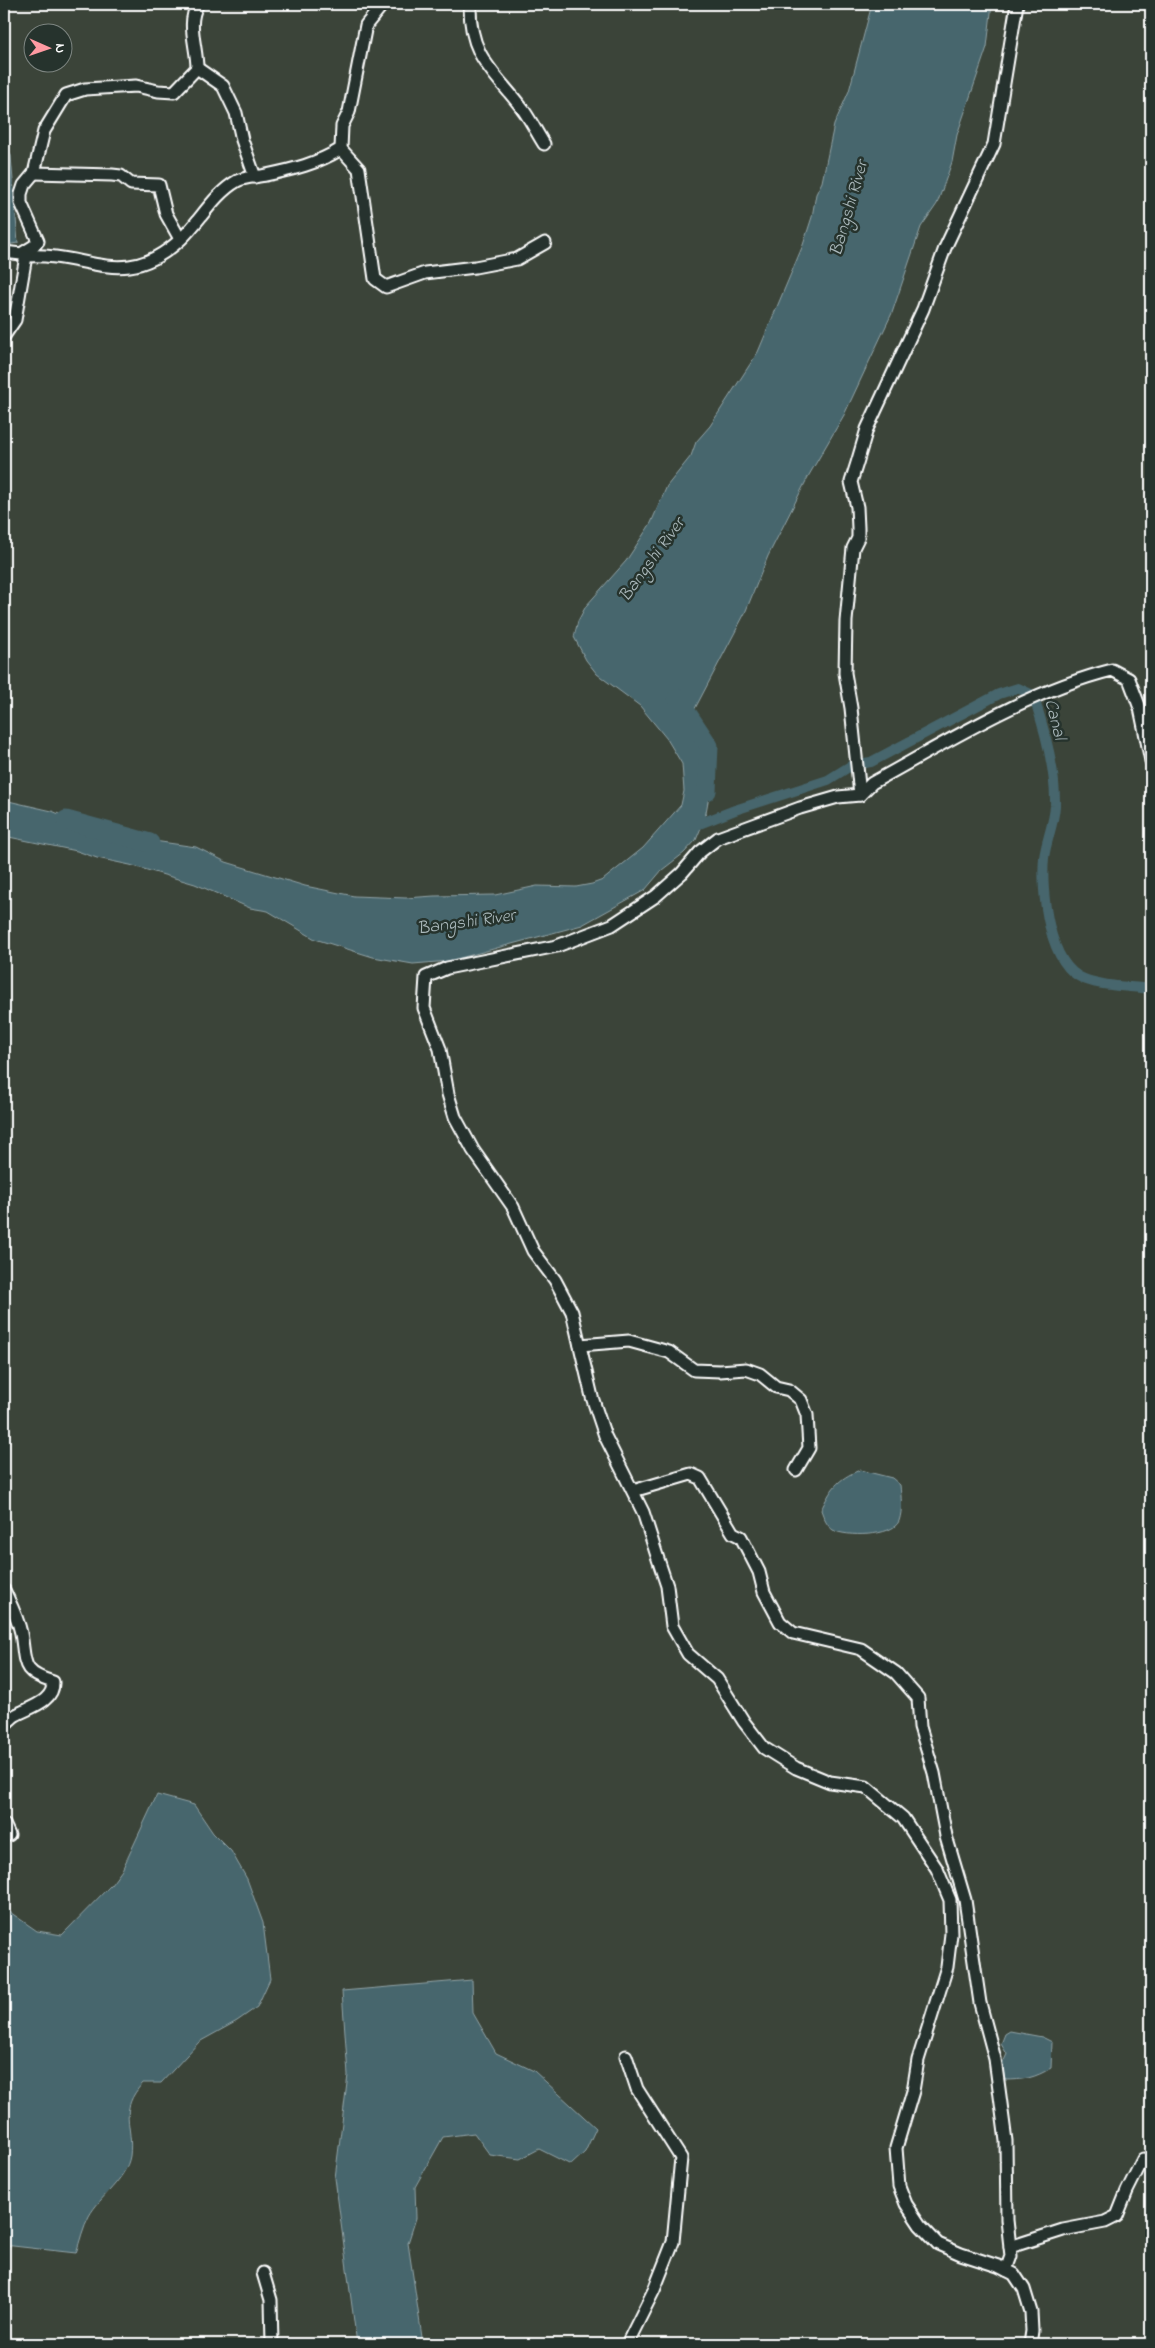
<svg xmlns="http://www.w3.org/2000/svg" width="1155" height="2348" font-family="'Indie Flower',sans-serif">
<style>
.water{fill:#47666d;stroke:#91a3a7}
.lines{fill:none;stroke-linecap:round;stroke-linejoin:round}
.canal{stroke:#47666d;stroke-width:10}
.river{stroke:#47666d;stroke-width:19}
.minor-casing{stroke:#fff;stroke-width:15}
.minor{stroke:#26332d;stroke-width:11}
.labels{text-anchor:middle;stroke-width:5;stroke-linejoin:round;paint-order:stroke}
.water-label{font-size:18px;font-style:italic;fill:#acbabd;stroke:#26332d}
</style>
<rect width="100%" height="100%" fill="#3b4439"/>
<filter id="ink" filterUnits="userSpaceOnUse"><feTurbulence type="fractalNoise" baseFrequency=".02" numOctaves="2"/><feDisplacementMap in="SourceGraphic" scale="10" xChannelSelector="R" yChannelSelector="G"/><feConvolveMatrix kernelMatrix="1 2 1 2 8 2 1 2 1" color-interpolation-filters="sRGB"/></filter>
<g filter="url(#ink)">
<g class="water">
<path d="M872,4H992L987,47L957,135L952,162L937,204L921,227L892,313L844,415L809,475L768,556L745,613L689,720L699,732L708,766L710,790L705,818L696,840L684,853L662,870L645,890L582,925L449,961L413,964L373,957L315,939L268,911L250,908L195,884L130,865L97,858L77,851L4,836V800L52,811L92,828L119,836L196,847L226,862L305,886L354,896L406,898L434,896L495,895L537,886L576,887L592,884L603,880L643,848L681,805L684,791L682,764L667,739L640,706L597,674L586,660L574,637L578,621L586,606L626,561L651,523L667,486L691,456L696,442L710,426L758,352L803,245L812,217L816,194L822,182L834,125L849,91Z"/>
<path d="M4,138L11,156L18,243L5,245Z"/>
<path d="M860,1470L892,1478L900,1485C901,1496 903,1510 899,1521C893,1537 845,1537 833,1530C826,1525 824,1518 821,1510C831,1489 837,1479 860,1470Z"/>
<path d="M157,1795L194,1805L213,1833L231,1851L247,1879L263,1923L270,1979L257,2007L237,2021L199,2042L161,2083H143C117,2111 134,2125 130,2156C126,2180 100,2196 89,2216C83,2227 80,2241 76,2253L4,2245V1908L37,1931L62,1935L111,1885L122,1870Z"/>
<path d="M472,1980L473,2013L496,2053L534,2071L596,2128L585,2152L571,2165L539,2149L520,2159L490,2155L474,2133L443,2137L415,2187L416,2218L408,2243L423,2344H357L335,2178L348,2075L342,1991Z"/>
<path d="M1010,2031L1042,2037L1052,2042L1051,2068C1035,2078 1023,2080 1005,2080L1002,2065L1007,2054L1001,2044L1005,2034Z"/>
</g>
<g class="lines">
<path class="canal" d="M694,826L735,810L828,780L852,765L871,762L999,694L1018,688L1033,695C1045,730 1056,769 1055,806C1054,824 1046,841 1044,858C1041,891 1048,965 1084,979C1105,987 1129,986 1151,989"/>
<g class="river">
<path d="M677,698L709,746L707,791"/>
<path d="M66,820L150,843"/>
</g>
<defs>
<g id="minor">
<path d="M383,4L366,25L349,112L342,126L341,149L359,169L375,279L386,287L425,273L475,267L517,259L545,243"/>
<path d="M470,4C469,58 495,72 524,111C531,121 537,133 544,144"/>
<path d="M197,68L223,86L236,113L242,140L255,177"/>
<path d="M34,173L112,175L121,176L131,184L159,185L166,214L180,239"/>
<path d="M4,252L21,254L26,256C88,252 124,292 181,239C200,221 214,194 237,181C244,177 257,177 266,175C295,169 316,164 341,149"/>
<path d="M21,254L34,246L38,241L21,203V194L24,185L34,173L44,131L66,95L85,89L136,86L158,91L174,92L197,68C197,46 186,23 198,4"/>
<path d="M4,336L15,320L26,256"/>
<path d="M860,795L851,708L845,673L846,621L853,548L858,538V528L857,507L851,482L857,463L867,429L923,309L945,248L994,144L1017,4"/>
<path d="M580,1345L629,1341L669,1352L694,1370L720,1371L746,1369L760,1374L776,1387L789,1390L801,1400L807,1415L809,1448L796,1470"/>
<path d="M633,1491L691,1474L700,1478L733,1533L741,1537L759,1572L764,1592L780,1622L793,1633L861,1649L896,1673L918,1698L920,1727L934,1773L946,1836L965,1900L980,2003L995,2059L1006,2141L1007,2220L1011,2256L1006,2270"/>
<path d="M4,1590C10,1603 18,1618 21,1633C26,1663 20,1672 53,1682C54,1702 30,1707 16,1715C11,1718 8,1722 4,1726"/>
<path d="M4,1824L9,1835"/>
<path d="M626,2056L637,2089L681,2158L673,2242L654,2290L627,2344"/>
<path d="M1010,2247L1063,2230L1105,2222L1117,2216L1127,2191L1143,2159"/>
<path d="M263,2273L271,2300L272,2344"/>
<path d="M1030,2344L1032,2331L1031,2312L1024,2289L1014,2274L998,2266L961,2254L938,2244L920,2225L906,2204L899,2186L896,2148L913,2091L918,2060L947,1967L951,1934L950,1900L937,1869L903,1818L866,1787L830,1782L796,1768L764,1748L744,1722L717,1679L688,1654L672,1626L667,1586L658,1559L643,1512L605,1436L592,1397L572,1312L555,1280L533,1251L513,1207L473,1150L455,1117L448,1094L440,1049L424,1008L426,977L447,968L557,946L612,925L656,896L682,873L700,852L718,838L800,808L838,797L860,795L872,783C947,742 1028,691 1112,670L1129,679L1140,708L1151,761"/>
</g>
</defs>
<use href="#minor" class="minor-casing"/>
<use href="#minor" class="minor"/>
</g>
</g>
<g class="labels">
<g class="water-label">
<text transform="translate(848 208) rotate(-74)" y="6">Bangshi River</text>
<text transform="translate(651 559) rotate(-54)" y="6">Bangshi River</text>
<text transform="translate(1056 719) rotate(76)" y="6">Canal</text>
<text transform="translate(466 921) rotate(-8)" y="6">Bangshi River</text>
</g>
</g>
<rect width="1155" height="2348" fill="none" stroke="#26332d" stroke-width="20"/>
<rect x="10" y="10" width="1135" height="2328" fill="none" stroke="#fff" stroke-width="2" filter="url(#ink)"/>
<g transform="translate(48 48) rotate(92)"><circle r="24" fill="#26332d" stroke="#7d8581"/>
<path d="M0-4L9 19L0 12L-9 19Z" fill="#ff9aa2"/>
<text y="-8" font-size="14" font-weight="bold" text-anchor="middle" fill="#ffffff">N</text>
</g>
</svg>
